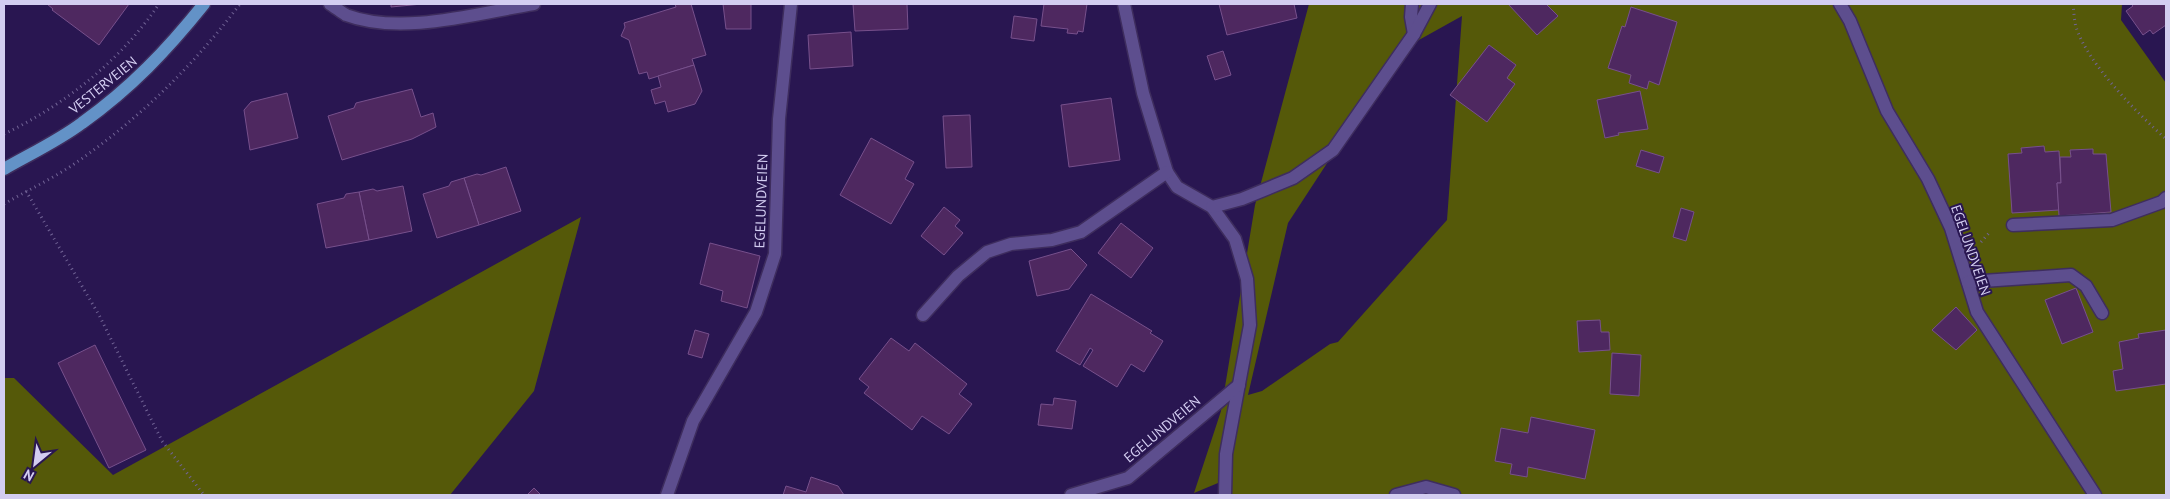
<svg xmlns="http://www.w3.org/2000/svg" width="2170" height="499" font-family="'PT Sans',sans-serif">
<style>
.forest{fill:#555909;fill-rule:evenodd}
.building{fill:#4e2860;stroke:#77508c}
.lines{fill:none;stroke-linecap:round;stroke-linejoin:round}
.minor-casing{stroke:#3e2d5e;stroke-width:15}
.major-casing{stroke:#3e2d5e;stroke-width:15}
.path{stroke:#716395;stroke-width:3;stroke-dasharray:1 4;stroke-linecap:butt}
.minor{stroke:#5d4e8e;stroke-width:12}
.major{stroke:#6392c7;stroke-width:12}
.labels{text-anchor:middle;stroke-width:4;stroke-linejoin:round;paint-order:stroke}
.street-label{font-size:14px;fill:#d3cdf1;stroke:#291651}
</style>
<rect width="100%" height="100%" fill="#291651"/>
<g class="forest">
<path d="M1309,4H2122L2121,20L2166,83V495H1220L1218,483L1194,493L1221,411L1255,205ZM1462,16L1447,220L1338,342L1330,344L1262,391L1248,395L1288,223L1401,50Z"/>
<path d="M581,217L534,391L450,495H4V378H14L113,475Z"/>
</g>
<g class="building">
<path d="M47,4H129L99,45L52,10L53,9Z"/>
<path d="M391,4H422L391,7Z"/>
<path d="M675,4H691L706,55L692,59L694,65L649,79L647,72L639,74L629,40L621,36L625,27L624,23L676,7Z"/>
<path d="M723,4H751V29H726Z"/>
<path d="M853,4H907L908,29L855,31Z"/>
<path d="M1044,4H1087L1083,32L1078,31L1077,34L1067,33L1068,29L1041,26Z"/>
<path d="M1219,4H1294L1297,18L1227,35Z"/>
<path d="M1508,4H1546L1558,16L1537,35Z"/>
<path d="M2131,4H2166V25L2153,34L2150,30L2143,35L2126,11L2133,6Z"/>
<path d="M1631,7L1677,22L1659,85L1649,81L1647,89L1629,83L1631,75L1608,68L1622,26L1625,27Z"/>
<path d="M1014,16L1037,19L1034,41L1011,38Z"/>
<path d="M851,32L853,66L810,69L808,35Z"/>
<path d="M1489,45L1516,65L1507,78L1515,84L1487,122L1450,95Z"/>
<path d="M1223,51L1231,75L1215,80L1207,56Z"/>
<path d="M694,65L702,91L695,104L668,112L665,101L655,104L651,90L661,87L658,76Z"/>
<path d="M412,89L421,117L433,113L436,127L412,139L342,160L328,116L354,108L356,103Z"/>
<path d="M1640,91L1648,129L1618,133L1619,135L1605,138L1597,100Z"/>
<path d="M287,93L298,138L250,150L244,110L251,102Z"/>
<path d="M1111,98L1120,160L1069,167L1061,105Z"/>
<path d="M970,115L972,167L946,168L943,116Z"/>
<path d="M871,138L914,162L905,179L914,184L891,224L840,195Z"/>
<path d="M2044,146L2045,152L2059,151L2061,183H2057L2059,210L2012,213L2008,154L2022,153L2021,148Z"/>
<path d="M2093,149V154H2106L2111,212L2059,216L2057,183H2061L2060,157H2071L2070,150Z"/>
<path d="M1641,150L1664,157L1659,173L1636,166Z"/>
<path d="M506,167L521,211L479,225L464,178L477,174L481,175Z"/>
<path d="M464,178L479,225L437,238L423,194L449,186L451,182Z"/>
<path d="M403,186L412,231L369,240L359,192L373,189L377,191Z"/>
<path d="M359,192L369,240L326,248L317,204L344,198L346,194Z"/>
<path d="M944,207L960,220L955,226L963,233L944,255L921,236Z"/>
<path d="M1681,208L1694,212L1686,241L1673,237Z"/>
<path d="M1121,223L1153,248L1131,278L1098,253Z"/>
<path d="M710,243L760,256L747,308L721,301L723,291L700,284Z"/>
<path d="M1071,249L1087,265L1069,289L1037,296L1029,261Z"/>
<path d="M2076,288L2093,332L2062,344L2045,300Z"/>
<path d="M1091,294L1152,331L1150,333L1163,341L1144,372L1131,364L1117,387L1083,366L1093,350L1090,348L1080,365L1056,351Z"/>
<path d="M1956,307L1977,330L1956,350L1932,330Z"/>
<path d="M1600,320L1601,332H1609L1610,350L1579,352L1577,321Z"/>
<path d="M695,330L709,334L702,358L688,354Z"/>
<path d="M2166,330V384L2116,391L2113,371L2123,369L2119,342L2139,338L2138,334Z"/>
<path d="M891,338L909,351L915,343L967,384L959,394L972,404L949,434L922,416L912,430L864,393L869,387L859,379Z"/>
<path d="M95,345L146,450L109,468L58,363Z"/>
<path d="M1612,353L1641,355L1639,396L1610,394Z"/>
<path d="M1054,398L1076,401L1072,429L1038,425L1041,404L1053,405Z"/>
<path d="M1531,417L1595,430L1585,479L1528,467L1527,477L1510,474L1512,464L1495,461L1501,428L1528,433Z"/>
<path d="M811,477L838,486L844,495H783L786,486L806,492Z"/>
<path d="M534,488L541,495H527Z"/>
</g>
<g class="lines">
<defs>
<g id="minor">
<path d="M330,4C335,7 341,12 346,15C402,36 478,13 534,4"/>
<path d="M1124,4L1143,93L1167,172L1177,187L1212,207L1235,239L1247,279L1250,325L1226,454L1225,495"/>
<path d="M1412,4L1411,17L1414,34"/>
<path d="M1840,4L1850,21L1887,111L1928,179L1951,228L1977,312L2095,495"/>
<path d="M1212,207L1242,199L1293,178L1333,150L1414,34L1430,4"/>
<path d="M2013,225L2112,220L2162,202L2166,198"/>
<path d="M1968,282L2071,275L2086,286L2102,313"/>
<path d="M923,315L958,276L987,252L1011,244L1052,240L1081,232L1167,172"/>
<path d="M667,495L693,421L756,312L775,254L779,119L791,4"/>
<path d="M1071,495L1128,478L1239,385"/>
<path d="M1396,495L1426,487L1454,495"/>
</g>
<path id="major" d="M4,169C30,154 58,141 82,123C131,88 167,50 204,4"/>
</defs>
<use href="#minor" class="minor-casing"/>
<use href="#major" class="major-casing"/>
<g class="path">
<path d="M2073,4C2074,11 2074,20 2076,27C2088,64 2137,113 2166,139"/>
<path d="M4,134C65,105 121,60 159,4"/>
<path d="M26,191L99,315L162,441L204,495"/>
<path d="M4,204C28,190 54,178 77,162C140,118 194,65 240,4"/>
<path d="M1981,242L1990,232"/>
</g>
<use href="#minor" class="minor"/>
<use href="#major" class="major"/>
</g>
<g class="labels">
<g class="street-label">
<text transform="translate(103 85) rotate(-39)" y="5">VESTERVEIEN</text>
<text transform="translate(761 201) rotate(-88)" y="5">EGELUNDVEIEN</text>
<text transform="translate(1971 250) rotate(71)" y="5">EGELUNDVEIEN</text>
<text transform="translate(1162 429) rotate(-40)" y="5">EGELUNDVEIEN</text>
</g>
</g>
<rect width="2170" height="499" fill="none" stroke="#d3cdf1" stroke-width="10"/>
<g transform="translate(35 464) rotate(209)" stroke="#291651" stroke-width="4" paint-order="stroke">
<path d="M0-4L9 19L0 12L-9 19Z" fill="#d3cdf1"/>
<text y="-8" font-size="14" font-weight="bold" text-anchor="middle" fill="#d3cdf1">N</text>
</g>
</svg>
